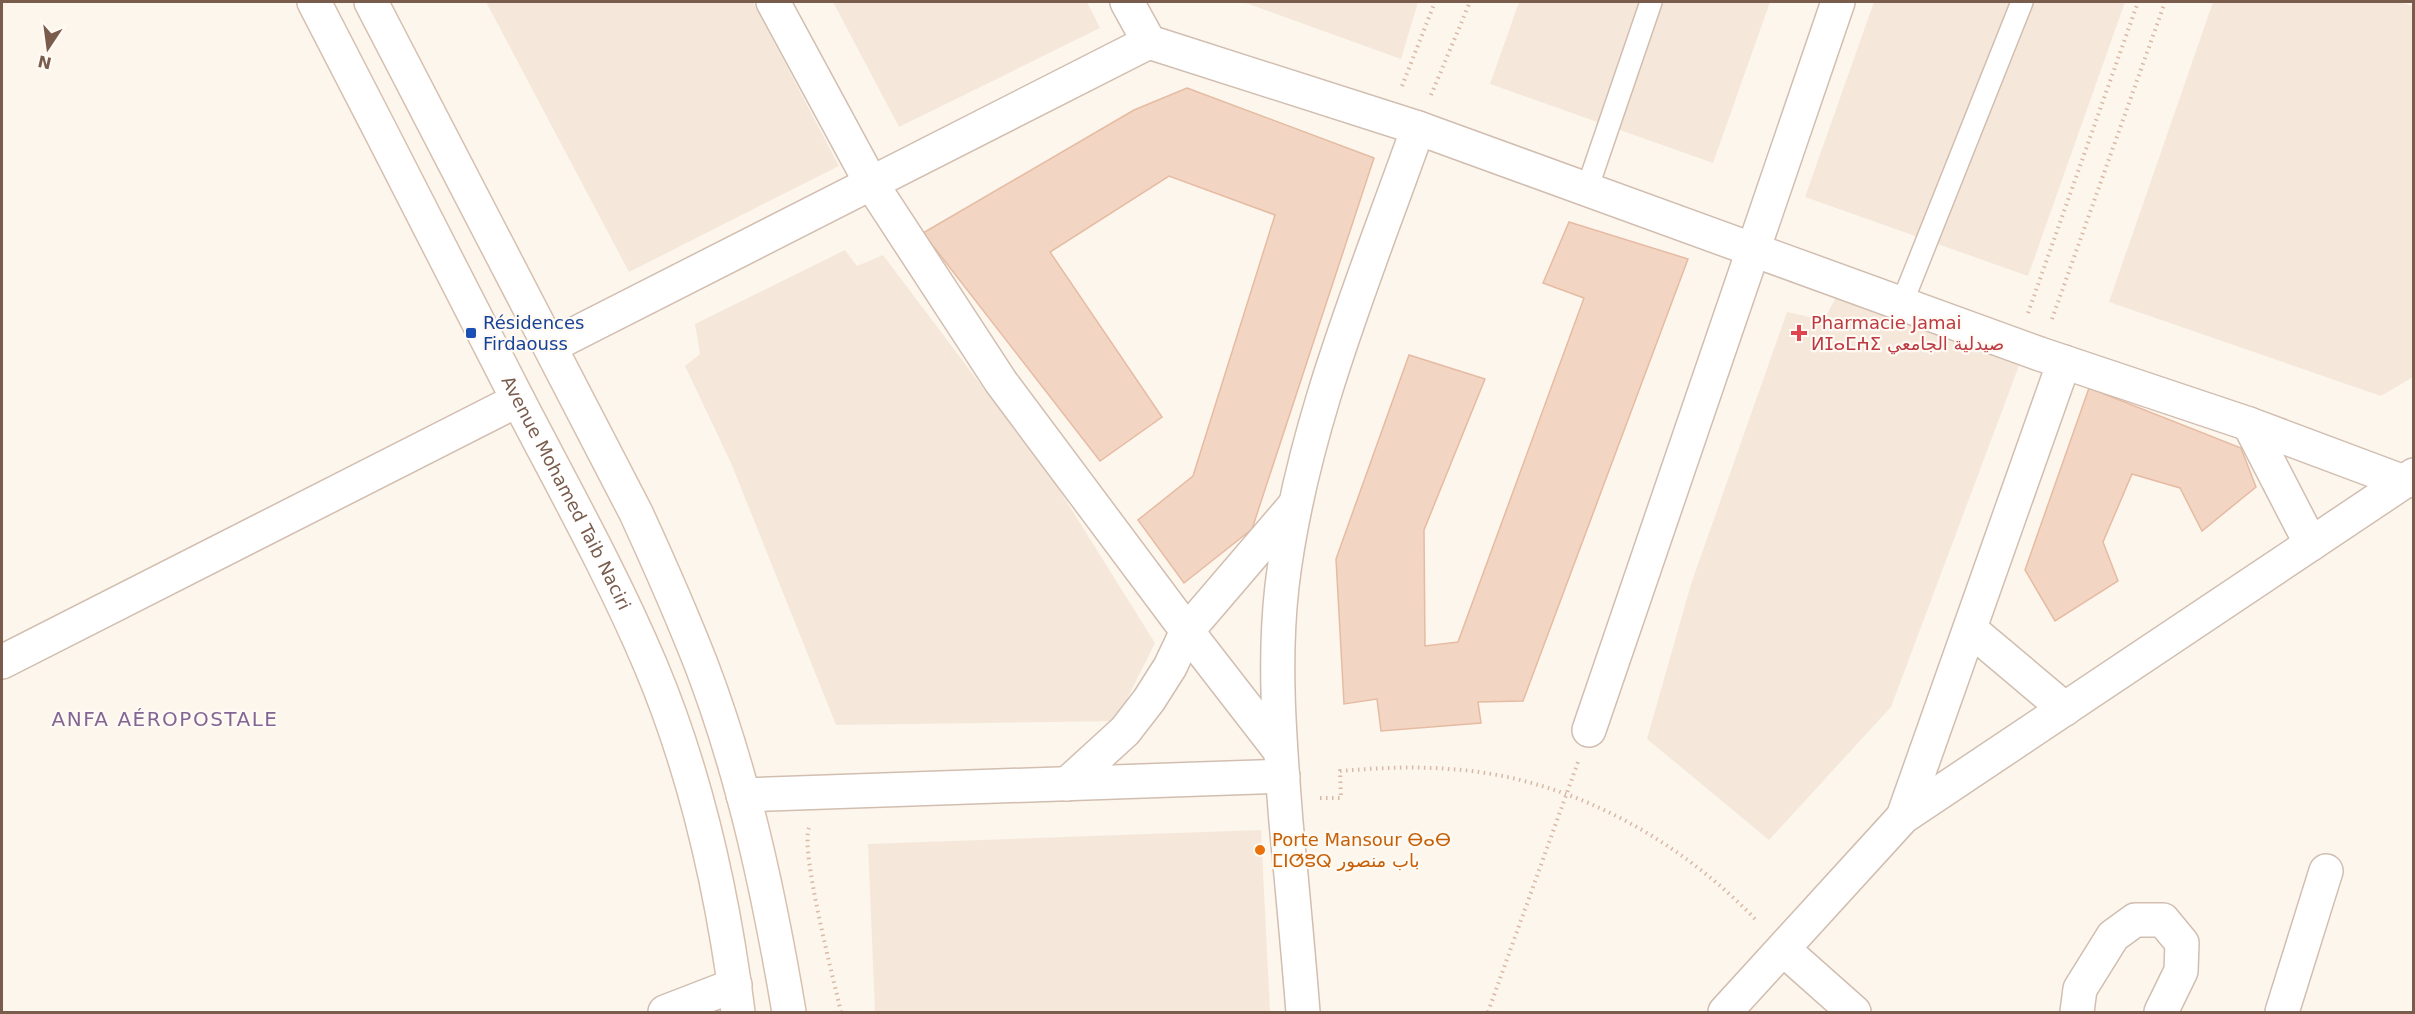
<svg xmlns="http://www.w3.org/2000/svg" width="2415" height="1014" font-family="'DejaVu Sans','Noto Sans Arabic','Noto Sans Tifinagh',sans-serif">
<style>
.residential{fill:#f5e8da}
.building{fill:#f3d5c3;stroke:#e6bba3;stroke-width:1.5}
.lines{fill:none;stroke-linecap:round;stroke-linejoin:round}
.lane-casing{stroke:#d1beb0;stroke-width:24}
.street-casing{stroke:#d1beb0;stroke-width:36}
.secondary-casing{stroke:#d6c0b0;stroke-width:36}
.path{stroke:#d9b8a5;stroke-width:4;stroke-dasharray:1.5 4.5;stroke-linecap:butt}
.lane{stroke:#fff;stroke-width:21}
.street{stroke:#fff;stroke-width:33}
.secondary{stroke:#fff;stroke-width:33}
.transit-dot{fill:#1a4fb4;stroke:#fffaf3;stroke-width:2}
.health-dot{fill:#e0444e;stroke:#fffaf3;stroke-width:2}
.food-dot{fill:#e8710a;stroke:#fffaf3;stroke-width:2}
.labels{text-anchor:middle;stroke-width:4.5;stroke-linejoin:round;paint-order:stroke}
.transit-label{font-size:18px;fill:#164399;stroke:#fffaf3;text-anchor:start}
.health-label{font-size:18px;fill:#be3a42;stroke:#fffaf3;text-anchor:start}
.street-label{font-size:18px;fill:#7a5c4d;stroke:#fffaf3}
.food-label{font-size:18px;fill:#c56008;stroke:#fffaf3;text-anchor:start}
.neighbourhood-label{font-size:20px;letter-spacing:1.5px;fill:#846695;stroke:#fffaf3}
</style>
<rect width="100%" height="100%" fill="#fdf6ec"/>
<g class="residential">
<path d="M486,2H753L839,166L629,272Z"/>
<path d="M833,2H1087L1100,28L899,127Z"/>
<path d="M1243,2H1418L1401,59Z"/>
<path d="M1519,2H1770L1713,163L1490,84Z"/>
<path d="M1874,2H2125L2028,276L1805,197Z"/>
<path d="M2213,2H2400L2413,6V377L2381,396L2109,302Z"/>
<path d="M845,250L857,266L883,255L1055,483L1155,643L1116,721L836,725L731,463L685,366L700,354L695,324Z"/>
<path d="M1840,289L2020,363L1891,707L1769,840L1647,739L1691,584L1787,312L1824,320Z"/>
<path d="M1261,830L1270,1012H875L868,844Z"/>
</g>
<g class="building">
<path d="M1187,88L1374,158L1252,529L1184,583L1138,520L1193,476L1275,215L1169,176L1050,252L1162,417L1100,461L923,233L1134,110Z"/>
<path d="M1569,222L1688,259L1523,701L1478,702L1481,723L1381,731L1377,699L1344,704L1336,559L1409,355L1485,379L1424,530L1425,646L1458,642L1584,298L1543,283Z"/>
<path d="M2089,388L2241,448L2256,487L2202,531L2180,488L2132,474L2103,542L2118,581L2055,621L2025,570Z"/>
</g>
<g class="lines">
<defs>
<g id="lane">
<path d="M1587,189L1651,2"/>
<path d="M1902,303L2022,2"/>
</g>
<g id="street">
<path d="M773,2L871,183L1001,382L1187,631L1280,751"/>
<path d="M1127,2L1149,42L1418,128L2040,354L2249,424L2404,482"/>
<path d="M551,346L1149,42"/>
<path d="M2249,424L2311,544"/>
<path d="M1970,629L2065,709"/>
<path d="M2,662L518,400"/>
<path d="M1589,730L1838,2"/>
<path d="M1067,784L1125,731L1149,700L1170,667L1187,631L1294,506"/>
<path d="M743,795L1283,776"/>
<path d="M1903,817L2064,362"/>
<path d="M1783,949L1854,1012"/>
<path d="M665,1012L735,985"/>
<path d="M1303,1012C1298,949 1292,885 1286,822C1280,744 1273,664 1282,586C1301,427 1365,278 1418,128"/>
<path d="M1725,1012L1903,817L2414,475"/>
<path d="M2077,1012L2080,989L2113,936L2135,920H2163L2182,943L2181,971L2161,1012"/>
<path d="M2282,1012L2326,871"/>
</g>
<g id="secondary">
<path id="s1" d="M314,2C382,133 449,265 516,396C562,485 611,572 650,664C697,775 723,894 738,1012"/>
<path d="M371,2L636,513C659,563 681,613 701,664C744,776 769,894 789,1012"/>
</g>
</defs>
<use href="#lane" class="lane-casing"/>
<use href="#street" class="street-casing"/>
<use href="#secondary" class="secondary-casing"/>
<g class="path">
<path d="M1402,86L1435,2"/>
<path d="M1431,95L1470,2"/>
<path d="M2028,313L2138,2"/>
<path d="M2052,319L2165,2"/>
<path d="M1320,798H1341L1340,771C1377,768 1413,766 1449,769C1566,776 1678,838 1757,921"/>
<path d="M809,828C800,851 834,981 841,1012"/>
<path d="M1488,1012L1578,762"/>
</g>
<use href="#lane" class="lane"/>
<use href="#street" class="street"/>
<use href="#secondary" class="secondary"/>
</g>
<rect class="transit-dot" x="465" y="327" width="12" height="12" rx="3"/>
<path class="health-dot" d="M1796 324h6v6h6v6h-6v6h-6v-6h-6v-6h6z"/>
<circle class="food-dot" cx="1260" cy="850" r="6"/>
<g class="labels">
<g class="transit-label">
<text x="483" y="329">Résidences<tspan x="483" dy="21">Firdaouss</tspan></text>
</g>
<g class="health-label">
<text x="1811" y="329">Pharmacie Jamai<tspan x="1811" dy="21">ⵍⵊⴰⵎⵄⵉ صيدلية الجامعي</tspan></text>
</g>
<g class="street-label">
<text dy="6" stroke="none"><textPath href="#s1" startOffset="552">Avenue Mohamed Taib Naciri</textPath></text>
</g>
<g class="food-label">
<text x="1272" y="846">Porte Mansour ⴱⴰⴱ<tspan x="1272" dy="21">ⵎⵏⵚⵓⵕ باب منصور</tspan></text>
</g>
<g class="neighbourhood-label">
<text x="165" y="726">ANFA AÉROPOSTALE</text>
</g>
</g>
<rect width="2415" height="1014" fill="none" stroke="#7a5c4d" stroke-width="6"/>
<g transform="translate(48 48) rotate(193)" stroke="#fffaf3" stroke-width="4.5" paint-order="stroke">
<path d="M0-4.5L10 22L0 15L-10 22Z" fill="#7a5c4d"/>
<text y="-9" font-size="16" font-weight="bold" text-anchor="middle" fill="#7a5c4d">N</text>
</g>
</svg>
